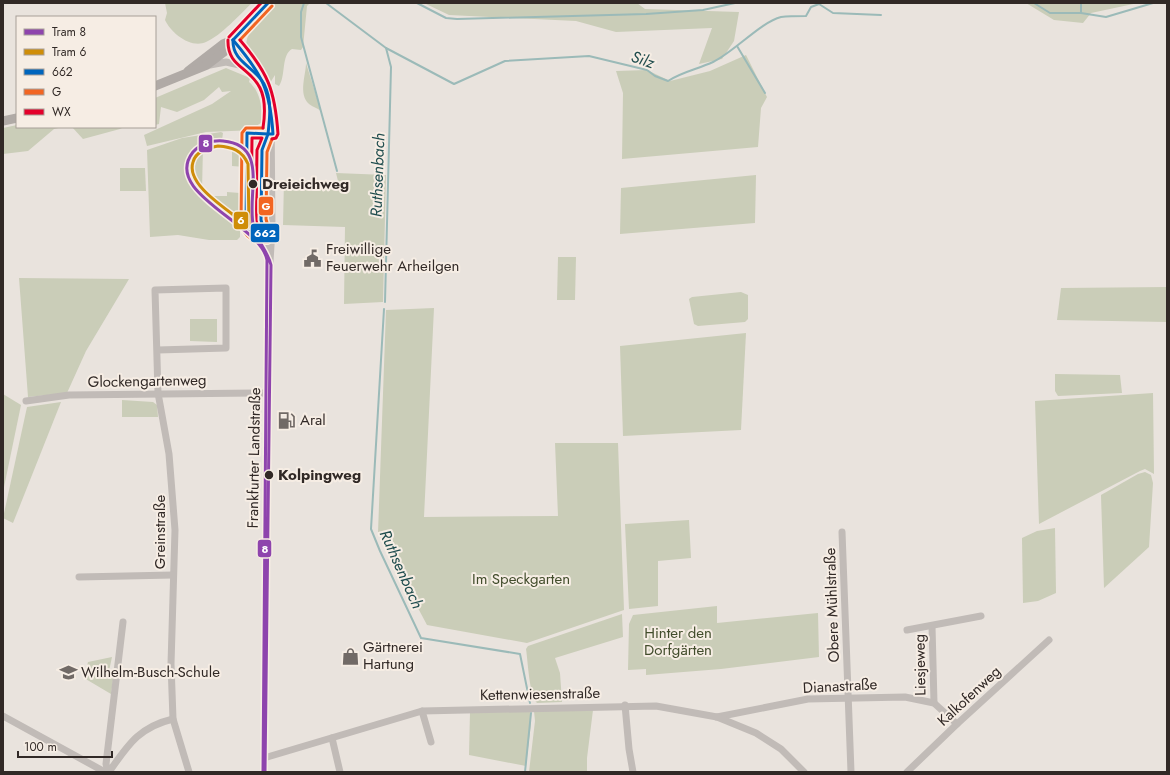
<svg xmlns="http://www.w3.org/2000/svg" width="1170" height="775" font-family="Jost,sans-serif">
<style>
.green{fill:#cacdb8}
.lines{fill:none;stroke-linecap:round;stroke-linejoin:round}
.stream{stroke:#9bbab8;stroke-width:2}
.minor{stroke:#c1bbb7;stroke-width:7}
.major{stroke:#b0aaa6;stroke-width:9}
.bus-1-casing{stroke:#f6ede4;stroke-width:6}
.bus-2-casing{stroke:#f6ede4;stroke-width:6}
.bus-3-casing{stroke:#f6ede4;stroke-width:6}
.bus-1{stroke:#0065bd;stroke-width:3}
.bus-2{stroke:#f26522;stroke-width:3}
.bus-3{stroke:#e4002b;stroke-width:3}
.tram-1-casing{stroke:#f6ede4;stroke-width:6}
.tram-2-casing{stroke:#f6ede4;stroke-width:6}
.tram-1{stroke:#8e44ad;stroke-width:3}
.tram-2{stroke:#cf8d08;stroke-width:3}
.stop-dot{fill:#312926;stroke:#f6ede4;stroke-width:1.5}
.labels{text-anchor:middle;stroke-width:4;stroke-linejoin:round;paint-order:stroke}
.stop-label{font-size:15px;font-weight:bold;fill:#312926;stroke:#f6ede4;text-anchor:start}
.poi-label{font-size:15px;fill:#312926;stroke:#f6ede4;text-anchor:start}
.street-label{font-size:15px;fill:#312926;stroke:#f6ede4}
.park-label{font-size:15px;fill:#424d2c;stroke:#f6ede4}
.water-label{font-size:16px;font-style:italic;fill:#204d4e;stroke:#f6ede4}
.line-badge{stroke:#f6ede4;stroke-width:1.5}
.badge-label{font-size:11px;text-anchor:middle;font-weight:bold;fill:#fff}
</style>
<rect width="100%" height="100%" fill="#e9e3dd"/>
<g class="green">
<path d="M165,3H252C239,15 222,35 206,42C191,49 171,33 165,20L167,13Z"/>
<path d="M275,3H310L307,6L303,47L301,50L292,49C281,55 286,76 279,86L275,84V75L270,83L265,72L247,49C242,32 266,15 275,3Z"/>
<path d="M424,3H637L645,9L739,12L734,41L722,59L699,64L712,28L616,32L576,21L449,15Z"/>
<path d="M1026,3H1138L1091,13L1083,23L1054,20Z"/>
<path d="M746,55L767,97L761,108L758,147L622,159L623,93L616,71L647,70L670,81L710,71Z"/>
<path d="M306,63L321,111C317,108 313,107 309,104C298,94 306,75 306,63Z"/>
<path d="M226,68L250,78L249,82C260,91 263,108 261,123L256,126L257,130L206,132L147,146L144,135L212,104L231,91L222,92L219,87L204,100L177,112L161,107L159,124L155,125V98Z"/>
<path d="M17,125V127H63L54,129L28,151L3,154V128Z"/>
<path d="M72,127H124L120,129L83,139Z"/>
<path d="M221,132L223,133L222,140C210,139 198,141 191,151C174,175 197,193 214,207C223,214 231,222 240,229V237L237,240H209L178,235L150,237L147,150L182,138Z"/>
<path d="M228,144C240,146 244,155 245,167L232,166V150H228Z"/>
<path d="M200,146H203L202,191C185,181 184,159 200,146Z"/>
<path d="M120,168H145L146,191H120Z"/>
<path d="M336,173L386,175L383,302L344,304L345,227L283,225L284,180L338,181Z"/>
<path d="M756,175L755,223L620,234L621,188Z"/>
<path d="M227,192L240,193V225L207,196H227Z"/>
<path d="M558,257H576L575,300H557Z"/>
<path d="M19,278L129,279L86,351L67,393L28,397Z"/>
<path d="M1167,287V322L1057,320L1061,288Z"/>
<path d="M741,292L748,295V319L745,322L698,326L694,324L689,299L692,297Z"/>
<path d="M434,308L424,517L558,516L555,443H618L624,610L527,643L427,625L378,533L386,310Z"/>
<path d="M190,319H217V342L190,341Z"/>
<path d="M746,333L741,430L623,436L620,346Z"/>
<path d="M1055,374L1120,375L1122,393L1058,396L1055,391Z"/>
<path d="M1153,393L1154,474L1145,469L1140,471L1039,524L1035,401Z"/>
<path d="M3,394L21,405L3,492Z"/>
<path d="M122,400L153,402L157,405L158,417H122Z"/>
<path d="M61,402L13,523L3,518L27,407Z"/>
<path d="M1145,472L1151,475L1153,483L1149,547L1104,588L1101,495L1138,474Z"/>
<path d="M689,520L691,558L658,561V606L629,609L625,524Z"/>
<path d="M1055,528L1056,593L1038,601L1023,603L1022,538L1037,531Z"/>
<path d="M717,606V623L818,613L819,657L721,669L646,675V669L628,670L629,624L633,615Z"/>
<path d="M622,614L623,637L555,658L560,673L562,702L537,703C529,695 528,661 526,649L528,646Z"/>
<path d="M112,657L109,671L114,673L111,694L84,678L88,662Z"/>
<path d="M593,710L587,758V772H529L535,721L534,711Z"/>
<path d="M530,711L531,723L526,766L469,755L470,712Z"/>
</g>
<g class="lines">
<g class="stream">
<path d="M304,3L301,12V37L337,171"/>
<path d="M326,3L386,48L454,84L505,61L589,56L647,70L655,76L668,81C681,72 698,69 713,62C734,52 761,22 781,17C789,16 798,16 806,16L811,7L819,4L833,13L881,15"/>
<path d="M417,3L446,18L457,19L646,14L703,10L735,3"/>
<path d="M1034,3L1050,13H1081L1106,17L1153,3"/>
<path d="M1081,3V13"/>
<path d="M737,46L765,93"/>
<path d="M385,302L391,67L386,48"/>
<path d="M384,309L371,529L380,551L421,638L520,654L530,703"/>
<path d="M525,772L531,713"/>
</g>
<g class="minor">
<path d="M233,40L265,87L271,110L272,229L269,278L264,772"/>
<path d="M233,42L234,55L254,72"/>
<path d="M210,65L226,62L244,66"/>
<path d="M268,255C262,212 263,165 269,122"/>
<path d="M158,350L226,348V288L155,290L158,393L169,454L175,530L171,664L173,719L189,772"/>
<path d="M26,401L69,395L268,393"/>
<path d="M842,532L851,772"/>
<path d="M79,577L173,575"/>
<path d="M932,626L934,703"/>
<path d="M907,630L981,616"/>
<path d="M625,705L629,749L633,772"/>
<path d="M422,711L431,742"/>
<path d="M3,716L105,772"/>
<path d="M717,717L808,699L905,697L934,703L957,724"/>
<path d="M332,738L340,772"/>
<path d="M264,758L422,711L656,706L717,717L756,733L781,749L804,772"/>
<path d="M108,772L106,764L123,622"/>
<path d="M109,772C128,745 139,727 173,719"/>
<path d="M907,772L957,724L1049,640"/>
</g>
<g class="major">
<path d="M188,71L223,44L233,40"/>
<path d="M155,86L207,65L228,49L233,40L268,3"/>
<path d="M3,121L17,118"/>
</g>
<defs>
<g id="bus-1">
<path d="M233,40C262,74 270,89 273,134H268"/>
<path d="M233,40C232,62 255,67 264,84C272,100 270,117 268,134"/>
<path d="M233,40L268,3"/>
<path d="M247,133L268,134L262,150L261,220L266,237L253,235L246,225Z"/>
</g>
<g id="bus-2">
<path d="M240,40L272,6"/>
<path d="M263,128H246L242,133L241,226C246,238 255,243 268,242L271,238L266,219L267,152L272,139"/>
</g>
<g id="bus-3">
<path d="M229,37L261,3"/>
<path d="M228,40C227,67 250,67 260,88C266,100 265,115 263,128"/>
<path d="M240,40C268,73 275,90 278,134L276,138L272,139"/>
<path d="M252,138H262L257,150L256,220L259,232L254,230L251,224Z"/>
</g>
</defs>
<use href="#bus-1" class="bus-1-casing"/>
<use href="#bus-2" class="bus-2-casing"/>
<use href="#bus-3" class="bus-3-casing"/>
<use href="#bus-1" class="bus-1"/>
<use href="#bus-2" class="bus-2"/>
<use href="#bus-3" class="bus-3"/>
<defs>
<path id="tram-1" d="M263,772L267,260C261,224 161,193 193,152C200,144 212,140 223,141C271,145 245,198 254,229C258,242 268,252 271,265L265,772"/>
<path id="tram-2" d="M218,146C232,147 242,150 248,164L249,227C232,212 185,186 193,162C196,151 208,148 218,146Z"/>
</defs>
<use href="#tram-1" class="tram-1-casing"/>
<use href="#tram-2" class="tram-2-casing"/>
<use href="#tram-1" class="tram-1"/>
<use href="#tram-2" class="tram-2"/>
</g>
<defs>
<symbol id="civic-bare" viewBox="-9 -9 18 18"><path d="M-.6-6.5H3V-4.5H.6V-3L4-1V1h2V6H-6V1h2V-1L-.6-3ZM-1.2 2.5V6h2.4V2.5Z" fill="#716a66" stroke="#f6ede4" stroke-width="2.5" paint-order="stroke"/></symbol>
<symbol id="fuel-bare" viewBox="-9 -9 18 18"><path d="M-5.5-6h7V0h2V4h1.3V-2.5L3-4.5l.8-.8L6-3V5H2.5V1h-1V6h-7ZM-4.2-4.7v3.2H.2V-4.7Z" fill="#716a66" stroke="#f6ede4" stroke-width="2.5" paint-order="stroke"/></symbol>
<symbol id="shop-bare" viewBox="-9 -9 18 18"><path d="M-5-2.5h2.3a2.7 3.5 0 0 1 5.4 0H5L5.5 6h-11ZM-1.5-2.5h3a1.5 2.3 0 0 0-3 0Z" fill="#716a66" stroke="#f6ede4" stroke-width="2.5" paint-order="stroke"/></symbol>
<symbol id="school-bare" viewBox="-9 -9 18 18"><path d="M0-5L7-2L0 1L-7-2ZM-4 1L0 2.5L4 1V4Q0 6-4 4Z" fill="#716a66" stroke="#f6ede4" stroke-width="2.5" paint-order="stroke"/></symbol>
</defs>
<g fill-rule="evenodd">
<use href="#civic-bare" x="300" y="246" width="25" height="25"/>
<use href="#fuel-bare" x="274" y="408" width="25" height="25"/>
<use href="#shop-bare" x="338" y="644" width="25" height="25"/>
<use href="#school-bare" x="56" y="660" width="25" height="25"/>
</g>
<g class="stop-dot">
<circle cx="253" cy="184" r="5"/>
<circle cx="269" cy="475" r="5"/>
</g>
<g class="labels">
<g class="stop-label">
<text x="262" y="189">Dreieichweg</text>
<text x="278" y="480">Kolpingweg</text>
</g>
<g class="poi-label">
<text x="326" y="254">Freiwillige<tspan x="326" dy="17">Feuerwehr Arheilgen</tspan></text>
<text x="300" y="425">Aral</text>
<text x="363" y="652">Gärtnerei<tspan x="363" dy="17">Hartung</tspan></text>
<text x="81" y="677">Wilhelm-Busch-Schule</text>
</g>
<g class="street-label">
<text transform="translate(147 381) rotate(-1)" y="5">Glockengartenweg</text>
<text transform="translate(254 458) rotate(-89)" y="5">Frankfurter Landstraße</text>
<text transform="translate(160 532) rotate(-90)" y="5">Greinstraße</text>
<text transform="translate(832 605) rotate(-92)" y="5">Obere Mühlstraße</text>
<text transform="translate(920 665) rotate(-91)" y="5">Liesjeweg</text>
<text transform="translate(840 686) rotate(-3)" y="5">Dianastraße</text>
<text transform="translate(540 694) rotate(-1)" y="5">Kettenwiesenstraße</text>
<text transform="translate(969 696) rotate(-43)" y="5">Kalkofenweg</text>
</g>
<g class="park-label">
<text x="521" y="584">Im Speckgarten</text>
<text x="678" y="638">Hinter den<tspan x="678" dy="17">Dorfgärten</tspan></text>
</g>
<g class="water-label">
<text transform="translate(643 59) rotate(19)" y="6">Silz</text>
<text transform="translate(377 175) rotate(-88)" y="6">Ruthsenbach</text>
<text transform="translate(402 569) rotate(66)" y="6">Ruthsenbach</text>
</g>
</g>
<g class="line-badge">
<rect x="198" y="134" width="15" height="19" rx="4" fill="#8e44ad"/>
<rect x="258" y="196" width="16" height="20" rx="4" fill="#f26522"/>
<rect x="233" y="211" width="16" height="19" rx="4" fill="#cf8d08"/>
<rect x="250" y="223" width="30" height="20" rx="4" fill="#0065bd"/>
<rect x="257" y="539" width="15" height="19" rx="4" fill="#8e44ad"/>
</g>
<g class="badge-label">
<text x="206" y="147">8</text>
<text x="266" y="210">G</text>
<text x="241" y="224">6</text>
<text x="265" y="237">662</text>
<text x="265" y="553">8</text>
</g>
<rect width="1170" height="775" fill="none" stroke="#312926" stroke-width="8"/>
<rect x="16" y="16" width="140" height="112" fill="#f6ede4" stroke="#a79f98"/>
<rect x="24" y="29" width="20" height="6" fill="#8e44ad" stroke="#a79f98"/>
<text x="52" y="36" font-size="12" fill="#312926">Tram 8</text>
<rect x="24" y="49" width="20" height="6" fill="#cf8d08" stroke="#a79f98"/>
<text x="52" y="56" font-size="12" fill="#312926">Tram 6</text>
<rect x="24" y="69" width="20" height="6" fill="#0065bd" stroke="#a79f98"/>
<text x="52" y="76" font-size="12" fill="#312926">662</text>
<rect x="24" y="89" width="20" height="6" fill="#f26522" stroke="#a79f98"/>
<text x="52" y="96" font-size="12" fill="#312926">G</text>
<rect x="24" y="109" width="20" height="6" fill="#e4002b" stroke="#a79f98"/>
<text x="52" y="116" font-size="12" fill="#312926">WX</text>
<path d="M18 751v6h94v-6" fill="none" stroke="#312926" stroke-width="2"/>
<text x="24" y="751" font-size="12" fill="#312926" stroke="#f6ede4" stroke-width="3" paint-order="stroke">100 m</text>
</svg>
